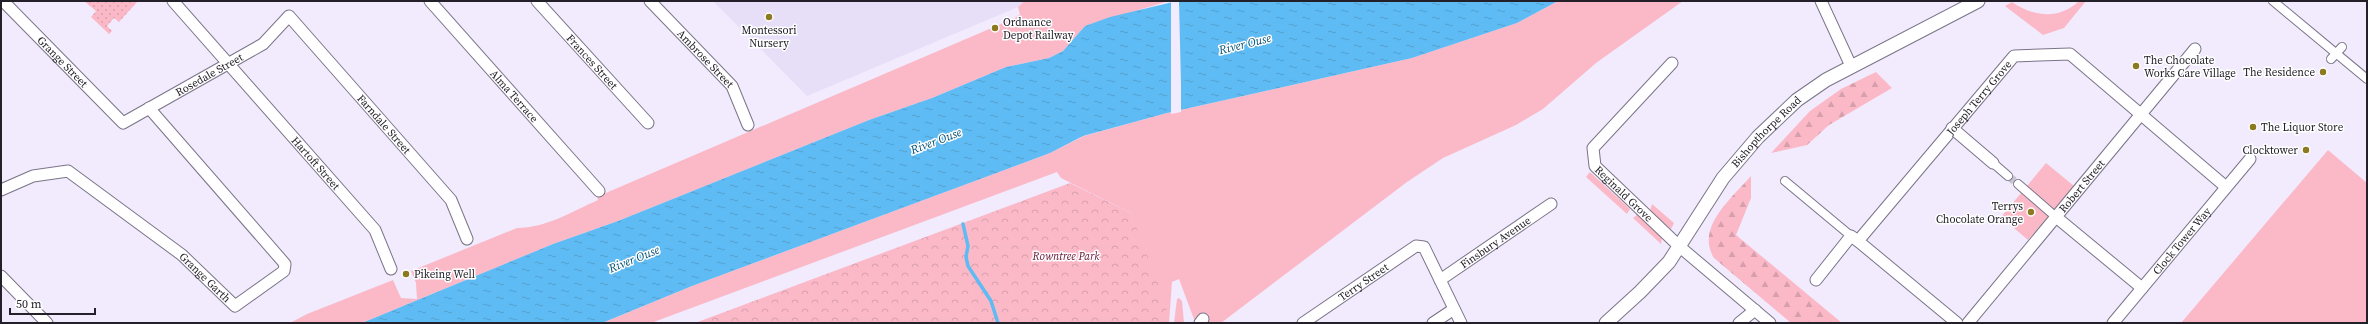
<svg xmlns="http://www.w3.org/2000/svg" width="2368" height="324" font-family="'Source Serif 4',serif">
<style>
.built{fill:#e7dff7}
.grass{fill:#fbb9c8}
.forest{fill:url(#forest-firs)}
.park{fill:url(#park-crowns)}
.garden{fill:url(#garden-dots)}
.water{fill:url(#water-ripples)}
.pier{fill:#f1ebfd}
.lines{fill:none;stroke-linecap:round;stroke-linejoin:round}
.stream{stroke:#5fbbf3;stroke-width:3.5}
.pedestrian-tunnel{stroke:#c8c2d3;stroke-width:8;stroke-dasharray:8 4;stroke-linecap:butt}
.pedestrian-casing{stroke:#7b7488;stroke-width:10}
.minor-casing{stroke:#7b7488;stroke-width:13}
.tertiary-casing{stroke:#7b7488;stroke-width:15}
.pedestrian{stroke:#fff;stroke-width:8}
.minor{stroke:#fff;stroke-width:11}
.tertiary{stroke:#fff;stroke-width:13}
.poi-dot{fill:#8b7a1f;stroke:#fff;stroke-width:1.5}
.labels{text-anchor:middle;stroke-width:3;stroke-linejoin:round;paint-order:stroke}
.poi-label{font-size:11px;fill:#232029;stroke:#fff;text-anchor:start}
.street-label{font-size:11px;fill:#232029;stroke:#fff}
.park-label{font-size:11px;font-style:italic;fill:#630e2f;stroke:#fff}
.water-label{font-size:12px;font-style:italic;fill:#025074;stroke:#fff}
</style>
<defs>
<pattern id="forest-firs" width="22" height="20" patternUnits="userSpaceOnUse"><rect width="22" height="20" fill="#fbb9c8"/><path d="M5 1l3.5 6h-7zM16 11l3.5 6h-7z" fill="#d79fac"/></pattern>
<pattern id="park-crowns" width="20" height="18" patternUnits="userSpaceOnUse"><rect width="20" height="18" fill="#fbb9c8"/><path d="M2 6a3 3 0 1 1 6 0M12 15a3 3 0 1 1 6 0" fill="none" stroke="#d79fac"/></pattern>
<pattern id="garden-dots" width="8" height="8" patternUnits="userSpaceOnUse"><rect width="8" height="8" fill="#fbb9c8"/><path d="M2 2h.1M6 6h.1" fill="none" stroke="#d79fac" stroke-width="1.8" stroke-linecap="round"/></pattern>
<pattern id="water-ripples" width="26" height="14" patternUnits="userSpaceOnUse"><rect width="26" height="14" fill="#5fbbf3"/><path d="M2 4q2-2 4 0t4 0M15 11q2-2 4 0t4 0" fill="none" stroke="#52a0d0"/></pattern>
</defs>
<rect width="100%" height="100%" fill="#f1ebfd"/>
<path class="built" d="M713,1H1024L1018,7L807,96Z"/>
<g class="grass">
<path d="M1024,1H1169L1085,26L1063,51L1049,58L1006,67L932,98L869,120L618,221L553,244L362,323H290L307,314L393,280L401,298L417,299L416,283L411,271L517,228C546,228 573,211 598,200L597,196L601,195L1015,18L1020,14L1018,7Z"/>
<path d="M1558,1H1683L1596,63L1543,109L1516,125L1443,158L1407,182L1221,323L1195,322L1179,279L1172,282L1169,323H1159L1131,213L1061,178L1057,172L651,323H602L692,286L1050,153L1084,136L1167,113L1412,58L1517,23Z"/>
<path d="M2079,1H2086L2064,28L2043,35L2005,6L2012,2C2034,17 2059,20 2079,1Z"/>
<path d="M2328,150L2367,183V323H2181Z"/>
<path d="M2046,163L2074,186L2028,240L2001,217Z"/>
<path d="M1590,172L1630,209L1627,214L1586,177Z"/>
<path d="M1652,204L1674,223L1671,229L1650,211Z"/>
<path d="M1638,214L1662,238L1661,244L1633,218Z"/>
<path d="M1179,298L1182,301L1184,323H1174L1177,299Z"/>
</g>
<g class="forest">
<path d="M1876,72L1892,88L1829,125L1807,145L1771,153L1810,111L1841,89Z"/>
<path d="M1751,176V198L1736,235L1842,323H1791L1714,258C1695,227 1732,198 1751,176Z"/>
</g>
<path class="park" d="M1070,183L1131,213L1166,304C1167,312 1167,319 1159,323H695Z"/>
<path class="garden" d="M84,1H138L119,22L114,18L107,26L112,31L109,34L91,17L96,11Z"/>
<path class="water" d="M1177,1H1558L1517,23L1412,58L1167,113L1083,136L1050,153L692,286L602,323H362L553,244L618,221L869,120L932,98L1006,67L1049,58L1063,51L1085,26L1110,17Z"/>
<path class="pier" d="M1171,1H1179L1181,85V112L1171,114Z"/>
<g class="lines">
<path class="stream" d="M963,224L968,246L966,257L968,266L991,301L998,323"/>
<path class="pedestrian-tunnel" d="M2008,176L2018,184"/>
<defs>
<g id="pedestrian">
<path d="M2273,1L2367,79"/>
<path d="M2331,59L2342,47"/>
<path d="M1993,163L2008,176"/>
<path d="M1785,181L1851,236"/>
<path d="M2018,184L2056,217"/>
</g>
<g id="minor">
<path id="s1" d="M3,1L123,123L263,44L289,16L451,200L467,239"/>
<path id="s2" d="M173,1L375,230L391,269"/>
<path id="s3" d="M430,1L599,191"/>
<path id="s4" d="M537,1L648,123"/>
<path id="s5" d="M650,1L732,86L748,125"/>
<path d="M1821,1L1851,66"/>
<path id="s6" d="M1672,63L1593,148L1595,166L1680,247L1770,323"/>
<path d="M1952,128L1993,163"/>
<path id="s7" d="M1,190L33,176L68,171L182,255L235,306L284,271L285,264L149,108"/>
<path d="M2056,217L2142,288"/>
<path d="M1,276L47,323"/>
<path id="s8" d="M1440,280L1551,204"/>
<path d="M1816,280L1851,236L1858,241"/>
<path d="M1200,323L1203,319"/>
<path id="s9" d="M1303,323L1416,246L1424,247L1461,323"/>
<path d="M1433,323L1454,309"/>
<path d="M1739,323L1755,310"/>
<path id="s10" d="M1957,323L1858,241L2014,56L2070,54L2226,187"/>
<path id="s11" d="M1968,323L2195,49"/>
<path id="s12" d="M2113,323L2250,159"/>
</g>
<g id="tertiary">
<path id="s13" d="M1606,323L1640,292L1669,262L1723,178L1758,137L1797,100L1826,80L1978,1"/>
</g>
</defs>
<use href="#pedestrian" class="pedestrian-casing"/>
<use href="#minor" class="minor-casing"/>
<use href="#tertiary" class="tertiary-casing"/>
<use href="#pedestrian" class="pedestrian"/>
<use href="#minor" class="minor"/>
<use href="#tertiary" class="tertiary"/>
</g>
<g class="poi-dot">
<circle cx="769" cy="17" r="4"/>
<circle cx="995" cy="28" r="4"/>
<circle cx="2136" cy="66" r="4"/>
<circle cx="2323" cy="72" r="4"/>
<circle cx="2253" cy="127" r="4"/>
<circle cx="2306" cy="150" r="4"/>
<circle cx="2031" cy="212" r="4"/>
<circle cx="406" cy="274" r="4"/>
</g>
<g class="labels">
<g class="poi-label">
<text x="1003" y="26">Ordnance<tspan x="1003" dy="13">Depot Railway</tspan></text>
<text x="769" y="34" text-anchor="middle">Montessori<tspan x="769" dy="13">Nursery</tspan></text>
<text x="2144" y="64">The Chocolate<tspan x="2144" dy="13">Works Care Village</tspan></text>
<text x="2315" y="76" text-anchor="end">The Residence</text>
<text x="2261" y="131">The Liquor Store</text>
<text x="2298" y="154" text-anchor="end">Clocktower</text>
<text x="2023" y="210" text-anchor="end">Terrys<tspan x="2023" dy="13">Chocolate Orange</tspan></text>
<text x="414" y="278">Pikeing Well</text>
</g>
<g class="street-label">
<text dy="4" stroke="none"><textPath href="#s5" startOffset="80">Ambrose Street</textPath></text>
<text dy="4" stroke="none"><textPath href="#s1" startOffset="85">Grange Street</textPath></text>
<text dy="4" stroke="none"><textPath href="#s4" startOffset="82">Frances Street</textPath></text>
<text dy="4" stroke="none"><textPath href="#s1" startOffset="270">Rosedale Street</textPath></text>
<text dy="4" stroke="none"><textPath href="#s3" startOffset="127">Alma Terrace</textPath></text>
<text dy="4" stroke="none"><textPath href="#s10" startOffset="316">Joseph Terry Grove</textPath></text>
<text dy="4" stroke="none"><textPath href="#s1" startOffset="514">Farndale Street</textPath></text>
<text dy="4" stroke="none"><textPath href="#s13" startOffset="251">Bishopthorpe Road</textPath></text>
<text dy="4" stroke="none"><textPath href="#s2" startOffset="216">Hartoft Street</textPath></text>
<text dy="4" stroke="none"><textPath href="#s11" startOffset="178">Robert Street</textPath></text>
<text dy="4" stroke="none"><textPath href="#s6" startOffset="174">Reginald Grove</textPath></text>
<text dy="4" stroke="none"><textPath href="#s12" startOffset="107">Clock Tower Way</textPath></text>
<text dy="4" stroke="none"><textPath href="#s8" startOffset="67">Finsbury Avenue</textPath></text>
<text dy="4" stroke="none"><textPath href="#s7" startOffset="244">Grange Garth</textPath></text>
<text dy="4" stroke="none"><textPath href="#s9" startOffset="73">Terry Street</textPath></text>
</g>
<g class="park-label">
<text x="1066" y="260">Rowntree Park</text>
</g>
<g class="water-label">
<text transform="translate(1245 44) rotate(-14)" y="4">River Ouse</text>
<text transform="translate(936 141) rotate(-21)" y="4">River Ouse</text>
<text transform="translate(634 259) rotate(-22)" y="4">River Ouse</text>
</g>
</g>
<rect width="2368" height="324" fill="none" stroke="#232029" stroke-width="4"/>
<path d="M10 308v6h85v-6" fill="none" stroke="#232029" stroke-width="2"/>
<text x="16" y="308" font-size="12" fill="#232029" stroke="#ffffff" stroke-width="3" paint-order="stroke">50 m</text>
</svg>
